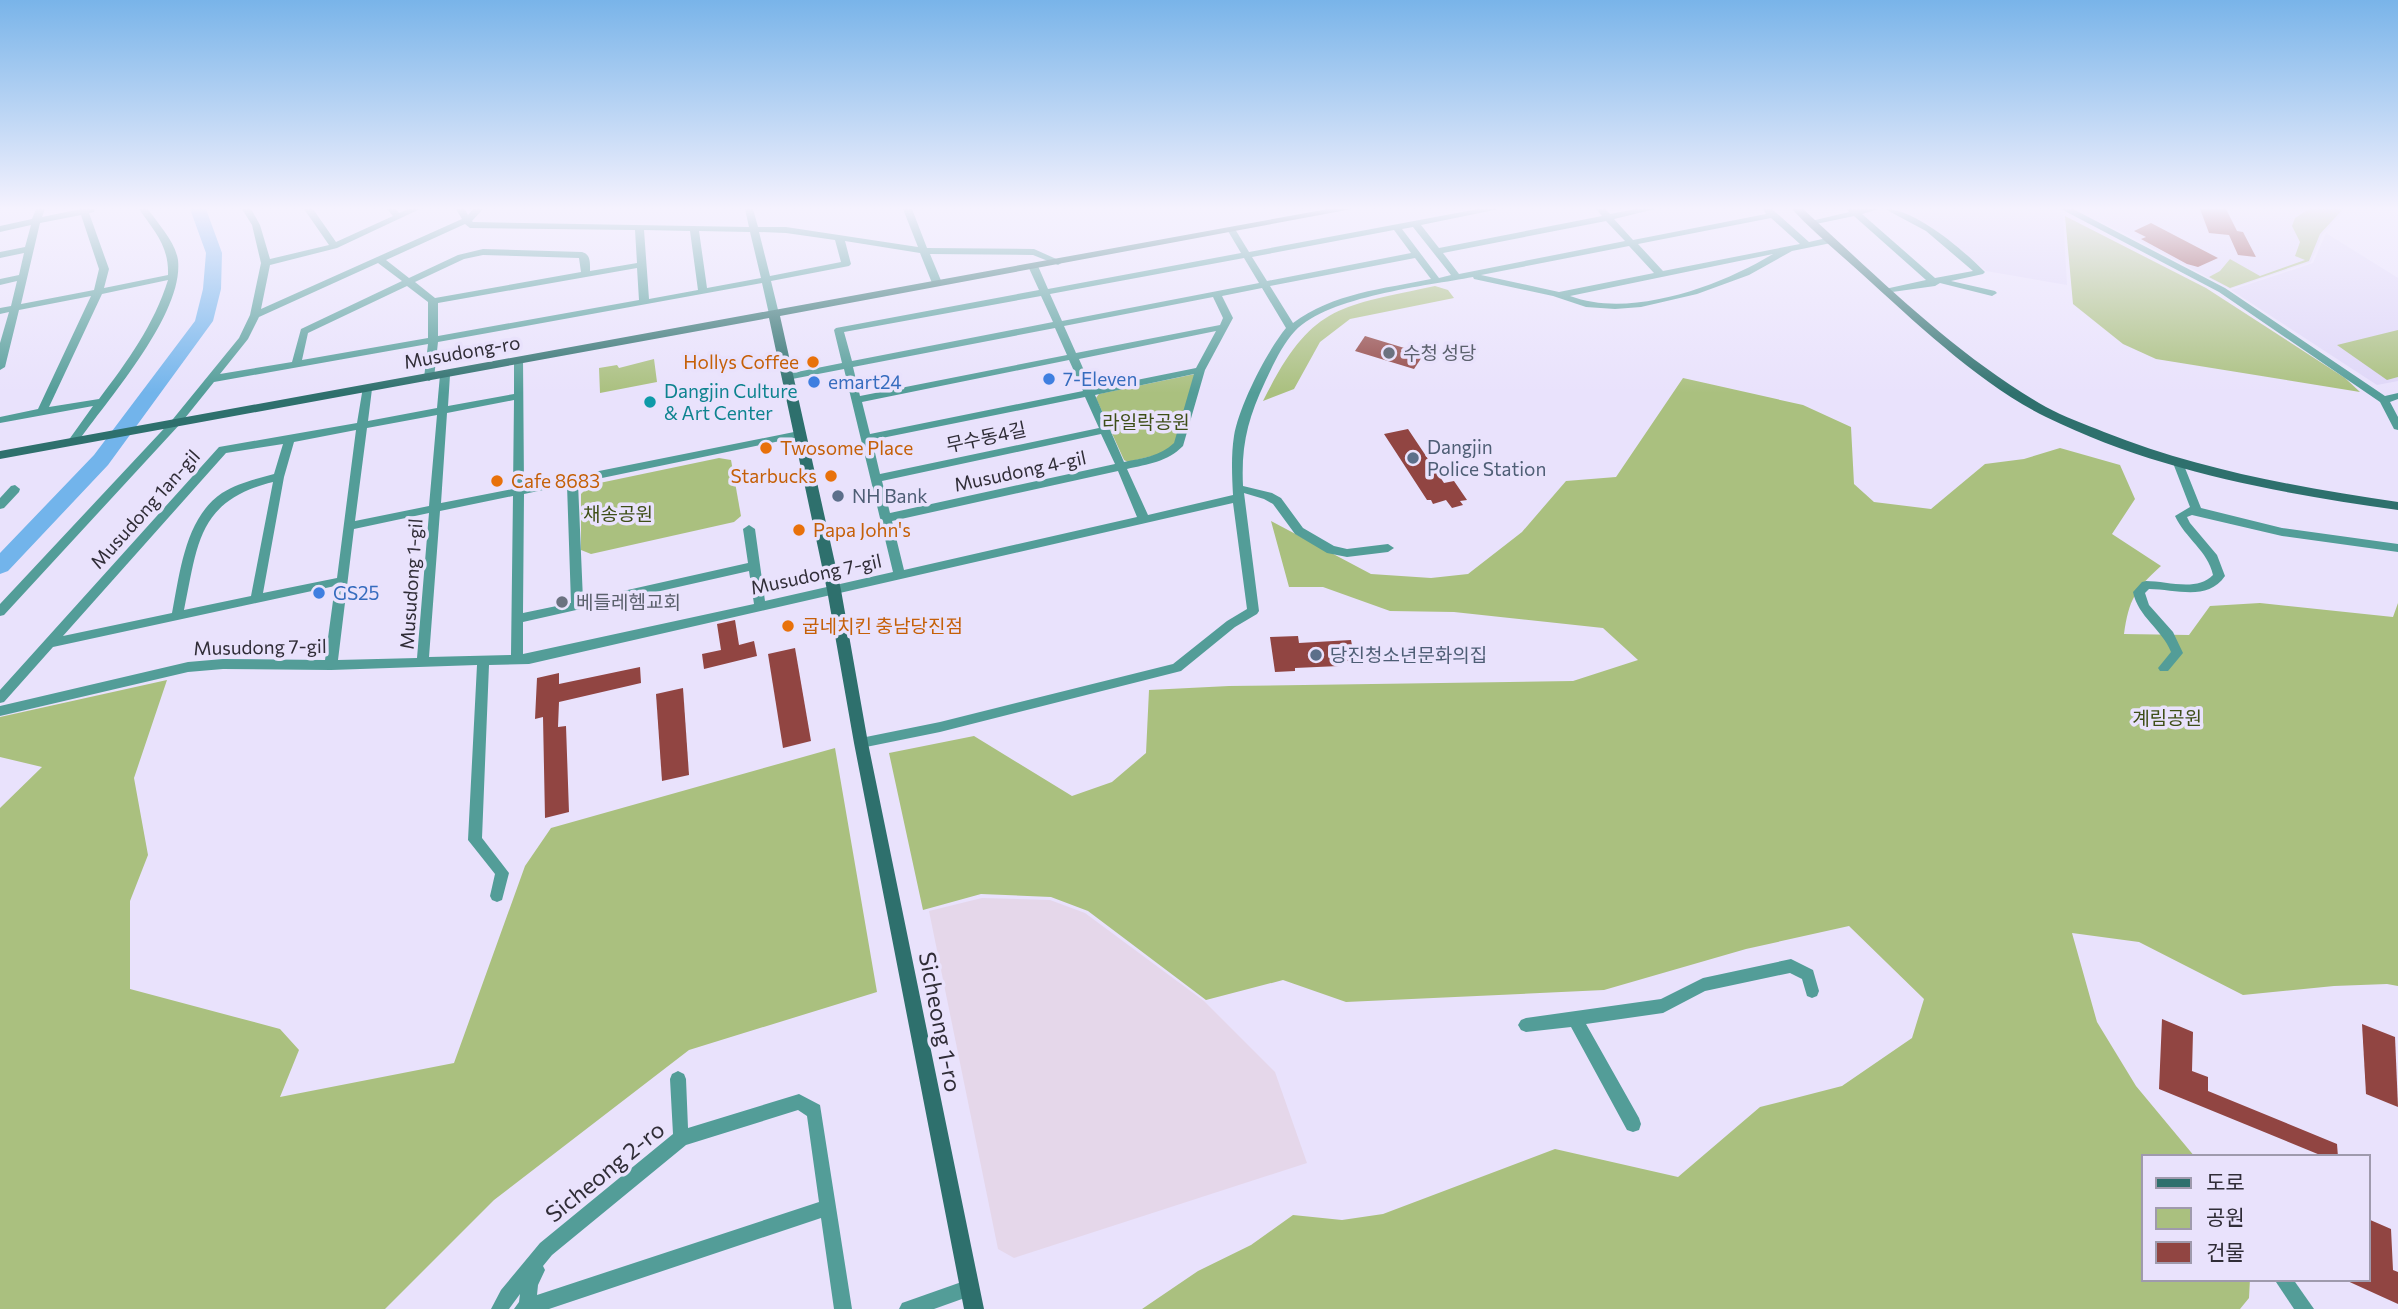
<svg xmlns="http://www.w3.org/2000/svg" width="2398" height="1309" font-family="Commissioner,'Noto Sans KR',sans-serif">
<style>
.commercial{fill:#e5d7ea}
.built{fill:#dfd7f8}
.green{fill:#aac07f}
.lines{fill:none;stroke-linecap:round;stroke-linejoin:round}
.river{fill:#72b4eb;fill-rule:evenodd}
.building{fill:#914542}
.street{fill:#539d98;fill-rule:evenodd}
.secondary{fill:#2e706d;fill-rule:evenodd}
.worship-dot{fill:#6b7280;stroke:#e9e2fc;stroke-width:2.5}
.food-dot{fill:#e8710a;stroke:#e9e2fc;stroke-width:2.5}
.shop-dot{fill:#3f7fe0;stroke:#e9e2fc;stroke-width:2.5}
.culture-dot{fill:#0f9aa8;stroke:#e9e2fc;stroke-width:2.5}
.service-dot{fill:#5c6f8a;stroke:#e9e2fc;stroke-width:2.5}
.labels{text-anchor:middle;stroke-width:7;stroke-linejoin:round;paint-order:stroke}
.street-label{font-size:19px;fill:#302d37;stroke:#e9e2fc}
.worship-label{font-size:19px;fill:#5b616d;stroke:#e9e2fc;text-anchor:start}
.food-label{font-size:19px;fill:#c56008;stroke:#e9e2fc;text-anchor:start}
.shop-label{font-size:19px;fill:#366cbe;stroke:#e9e2fc;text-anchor:start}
.culture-label{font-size:19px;fill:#0d838f;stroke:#e9e2fc;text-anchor:start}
.park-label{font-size:19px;fill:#3e4e17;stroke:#e9e2fc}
.service-label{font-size:19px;fill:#4e5e75;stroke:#e9e2fc;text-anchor:start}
.near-street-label{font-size:23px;fill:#302d37;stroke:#e9e2fc}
</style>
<rect width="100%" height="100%" fill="#e9e2fc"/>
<path class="commercial" d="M982,898L1050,900L1085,913L1204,1001L1275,1072L1307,1163L1014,1258L998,1249L929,911Z"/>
<g class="built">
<path d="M1896,209H2050L2063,215L2067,285L1986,271L1930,226Z"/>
<path d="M2072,209H2346L2322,235L2311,262L2230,289L2126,234Z"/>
<path d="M2326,233L2398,278V381L2377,385L2231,290L2313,263Z"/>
</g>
<g class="green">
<path d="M2309,209H2343L2320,234L2309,261L2230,288L2209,277L2220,271L2230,259L2260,276L2305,260L2295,256L2300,242L2292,226L2295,218Z"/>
<path d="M2065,216L2206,288L2345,378L2360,392L2156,359L2123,344L2073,304Z"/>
<path d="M1435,286L1448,290L1454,298L1350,319L1320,342L1294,389L1263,401C1311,305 1337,307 1435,286Z"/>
<path d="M2398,330V377L2387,380L2337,345Z"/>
<path d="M654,359L657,382L600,393L599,368L617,365L619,368Z"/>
<path d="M1195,374L1178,444L1168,452L1128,462L1124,460L1096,398L1099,394Z"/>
<path d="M1683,378L1803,405L1851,427L1854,484L1874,502L1931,509L1985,464L2024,459L2060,448L2120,465L2135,499L2112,534L2161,566C2135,589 2129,600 2124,634L2189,635L2210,606L2260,603L2393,617L2398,603V986L2387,984L2334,986L2243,995L2139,942L2072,933L2097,1022L2136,1086L2195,1157H2144V1279H2250L2249,1298L2240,1309H1142L1198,1271L1251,1245L1293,1215L1342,1220L1383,1214L1555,1149L1678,1177L1760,1107L1842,1086L1912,1038L1924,999L1849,926L1746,949L1604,990L1346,1002L1283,980L1206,1000L1088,911L1051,897L981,894L923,910L889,753L974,736L1072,796L1112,782L1146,753L1149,690L1229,686L1573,681L1638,660L1603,628L1454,612L1390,611L1323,587H1289L1271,521L1371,574L1431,578L1468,574L1522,532L1566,481L1616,477Z"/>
<path d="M719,458L731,460L741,516L734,522L591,554L581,550V494L590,485Z"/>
<path d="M167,680L134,778L148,855L130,901V989L280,1029L299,1050L280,1097L454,1063L525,866L551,828L835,748L877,992L689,1050L494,1200L385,1309H0V808L42,767L0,757V717Z"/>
</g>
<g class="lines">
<path class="river" d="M190,209H206L222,253L221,289L213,321L108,465L8,571L0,574V553L94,455L195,321L203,289L206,253Z"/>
</g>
<g class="building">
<path d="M2200,209H2226L2237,231L2243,232L2256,257L2238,255L2229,235L2209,233Z"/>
<path d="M2151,223L2218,258L2198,267L2187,264L2141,239L2146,237L2134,231Z"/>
<path d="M1365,336L1424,354L1414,369L1355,351Z"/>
<path d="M1408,429L1444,483L1454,481L1467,500L1460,501L1463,505L1452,508L1446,500L1433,504L1431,500H1427L1384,434Z"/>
<path d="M735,620L739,645L754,641L757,656L704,669L702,654L721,650L717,624Z"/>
<path d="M1298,636L1299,643L1351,640L1355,661H1338L1339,666L1295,668V671L1275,672L1270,637Z"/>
<path d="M795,648L811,741L783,748L768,654Z"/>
<path d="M640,667L641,683L559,702L558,727L566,726L569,812L545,818L543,717L535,719L537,678L559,673V684Z"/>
<path d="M683,688L689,775L662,781L656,694Z"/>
<path d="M2162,1019L2193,1032L2192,1071L2208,1077V1091L2337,1144L2338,1157H2325L2159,1089Z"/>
<path d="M2362,1024L2395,1037L2398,1107L2366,1094Z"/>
<path d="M2368,1219L2391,1229L2393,1270L2398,1272V1304L2343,1279H2368Z"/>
</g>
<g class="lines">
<g class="street">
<path d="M36,209H45L42,217L81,209H95L94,212L89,213L109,269L104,288L168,275C169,246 155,232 139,209H148C158,224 175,241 178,260C184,314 108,399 77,443L73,444L68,441L93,406L0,423V417L38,409L91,296L19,310L5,367L0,370V343L9,312L0,314V308L11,306L17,281L0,285V279L19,275L24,253L0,258V252L25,247L31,225L0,232V226L32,219ZM81,215L99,269L94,290L21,304L40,223ZM168,280C154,325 127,362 99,399L49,407L102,294Z"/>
<path d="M242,209H251L260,225L270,259L329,245L304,209H313L336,242L393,216L387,209H396L399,213L408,209H420L337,248L270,265L261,309L462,219L456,209H465L468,215L473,209H483L472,221L473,222L749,227L745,209H753L758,227H786L918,247L903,209H912L927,248L1034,249L1063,262L1058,265L1033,255L930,254L942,283L937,286L932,283L920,253L845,241L851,264L849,266L771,281L779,314L774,317L769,314L762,283L438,342L434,378L429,381L424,378L428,344L214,382L181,423L4,615L0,616V604L173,419L239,338L250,315L261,263L252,225ZM465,224L470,228L635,230L637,263L590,271C590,264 591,254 582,252L483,249L458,255L409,278L386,260ZM644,230L690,231L698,290L649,299ZM699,231L750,232L761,278L707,288ZM759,232L786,233L835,240L841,262L770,276ZM483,255L579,258L581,272L435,298L415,282L464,259ZM378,263L402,281L301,329L292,362L220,374L248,339L259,317ZM637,268L639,300L438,336V303ZM407,286L428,302V338L302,360L308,333Z"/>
<path d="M1478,209H1499L1421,225L1439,248L1602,216L1596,209H1605L1610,214L1635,209H1655L1614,219L1633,240L1766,214L1763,209H1772L1809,242L1831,237L1835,240L1831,243L1792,251L1749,275L1697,294L1641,307L1615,309L1586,307L1553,296L1474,279L1473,277C1426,286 1329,296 1295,331C1282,345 1273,365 1265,382C1248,418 1241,445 1243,486L1272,493L1281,498L1303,528L1334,546L1347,549L1388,544L1394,548L1388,552L1347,557L1327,553L1295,534L1273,504L1264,499L1244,493L1259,611L1257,614L1235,627L1181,671L940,732L861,748L856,747L855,743L856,739L861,738L940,722L1173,664L1227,621L1247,609L1233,503L529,664L489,665L482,838L509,873L502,900L497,902L492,900L490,896L495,874L468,840L477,665L331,670L223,669L188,672L0,716V706L188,662L223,659L325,660L335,586L53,647L4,702L0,703V690L219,447L357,423L363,387L367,386L372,389L368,421L437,408L440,375L445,372L450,375L448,406L514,394V361L519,358L523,359L524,486L799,431L803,432L804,434L799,437L578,483L583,600L748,563L743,529L749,525L755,529L765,601L893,572L844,369L787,380L782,377L787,374L842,363L834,330L836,328L1039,290L1028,266L1033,263L1038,266L1048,289L1241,253L1228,231L1232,228L1235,229L1249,252ZM1771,218L1800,244L1663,271L1638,244ZM1606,221L1625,241L1459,274L1443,253ZM1413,227L1451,275L1439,278L1402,229ZM1394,230L1411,253L1267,281L1252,257ZM1629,246L1654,273L1559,292L1481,275ZM1773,254C1720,286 1631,319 1570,296ZM1244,258L1259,283L1062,321L1050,294ZM1415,258L1431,279C1383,289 1333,293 1293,323L1270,286ZM1262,288L1286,328C1267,351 1239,406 1234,436C1231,455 1232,476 1233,495L1148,515L1127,469C1148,464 1167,462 1183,446L1205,370L1233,318L1222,296ZM1041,296L1053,322L852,361L844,332ZM1213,297L1223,318L1220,325L1076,353L1064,326ZM1055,328L1067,355L860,396L853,367ZM1216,331L1196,368L1092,389L1079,359ZM1069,360L1083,391L870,434L862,402ZM1194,374L1174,443C1160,456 1143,458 1124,462L1095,395ZM1085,397L1099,428L880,474L872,440ZM514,400L513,489L441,503L447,413ZM437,415L429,506L355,521L367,428ZM356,430L337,578L263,593L284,477L294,442ZM1101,434L1115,464L890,513L882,481ZM283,444L274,474C256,479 238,483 222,493C185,518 180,573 172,613L63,636L226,453ZM1118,471L1137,517L904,570L892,521ZM273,482L251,596L184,610C198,544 197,501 273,482ZM567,485L571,603L523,613L524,494ZM513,496L511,655L429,657L440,511ZM429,513L417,658L338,660L354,529ZM749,571L754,604L523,654V622Z"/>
<path d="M1847,209H1879L1862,214L1935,278L1973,271L1926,231L1885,209C1916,209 1963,250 1985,272L1983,274L1951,281L1995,291L1997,293L1992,296L1940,283L1935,286L1885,293V289L1926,280L1854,216L1811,225L1807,222L1849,212Z"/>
<path d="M2061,209H2073L2225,288L2385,396L2398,393V399L2390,402L2398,417V430L2394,429L2380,402L2219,292Z"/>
<path d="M2178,459L2183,463L2201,508L2282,528L2398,544V552L2282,536L2192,515L2187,517L2190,523L2217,555L2225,576C2207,602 2176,589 2149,589L2145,593L2149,605L2173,632L2183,653L2168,671H2160L2158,668L2171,652C2162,629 2138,617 2133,592L2142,582L2146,581C2167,581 2197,592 2213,575C2208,551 2185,538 2175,516L2190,507L2173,463Z"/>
<path d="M15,485L20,489L19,492L4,508L0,509V498L11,486Z"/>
<path d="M1791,959L1813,970L1819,991L1817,996L1812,998L1807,996L1802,979L1790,973L1705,991L1663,1013L1586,1024L1639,1118L1641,1124L1639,1130L1633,1132L1627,1130L1571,1027L1526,1032L1521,1030L1518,1025L1521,1020L1526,1018L1661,999L1703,978Z"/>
<path d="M678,1071L684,1074L686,1079L688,1128L799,1094L820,1105L852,1309H834L821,1218L549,1309H514L519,1302L520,1294L509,1309H491L501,1290L540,1243L673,1134L670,1079L672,1074ZM798,1110L807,1116L819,1202L537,1295L538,1285L545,1270L543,1266L552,1255L686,1145Z"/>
<path d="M970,1279L976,1282L979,1288L976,1294L934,1309H899L902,1303Z"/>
<path d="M2274,1279H2293L2314,1309H2294Z"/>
</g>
<g class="secondary">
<path d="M1328,209H1352L780,316L841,590L868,743L984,1309H964L854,743L827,590L769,318L0,459V451Z"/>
<path d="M1792,209H1803C1880,279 1955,355 2046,407C2064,417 2085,424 2104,432C2199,470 2298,487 2398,502V510C2278,493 2156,471 2046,417C1981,385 1916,323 1862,274C1839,253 1814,233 1792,209Z"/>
</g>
</g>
<linearGradient id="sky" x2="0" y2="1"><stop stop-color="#79b4e9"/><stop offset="0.53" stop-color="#f5f2fe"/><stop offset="1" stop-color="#f5f2fe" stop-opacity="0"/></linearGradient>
<rect width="2398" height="393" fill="url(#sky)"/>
<g class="worship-dot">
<circle cx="1389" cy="353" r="7"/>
<circle cx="562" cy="602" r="7"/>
</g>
<g class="food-dot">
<circle cx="813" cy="362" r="7"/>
<circle cx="766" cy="448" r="7"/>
<circle cx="831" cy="476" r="7"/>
<circle cx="497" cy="481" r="7"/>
<circle cx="799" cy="530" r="7"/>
<circle cx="788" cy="626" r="7"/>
</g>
<g class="shop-dot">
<circle cx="1049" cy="379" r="7"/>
<circle cx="814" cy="382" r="7"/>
<circle cx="319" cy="593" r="7"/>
</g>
<circle class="culture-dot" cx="650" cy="402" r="7"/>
<g class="service-dot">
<circle cx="1413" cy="458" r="7"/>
<circle cx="838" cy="496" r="7"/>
<circle cx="1316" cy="655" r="7"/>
</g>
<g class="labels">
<g class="street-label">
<text transform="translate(462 352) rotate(-10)" y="7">Musudong-ro</text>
<text transform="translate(986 437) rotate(-12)" y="7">무수동4길</text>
<text transform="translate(1020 471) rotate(-12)" y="7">Musudong 4-gil</text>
<text transform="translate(145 509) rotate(-48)" y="7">Musudong 1an-gil</text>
<text transform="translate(816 574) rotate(-12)" y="7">Musudong 7-gil</text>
<text transform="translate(411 584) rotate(-86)" y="7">Musudong 1-gil</text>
<text transform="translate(260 647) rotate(-1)" y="7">Musudong 7-gil</text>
</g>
<g class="worship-label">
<text x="1403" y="360">수청 성당</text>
<text x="576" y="609">베들레헴교회</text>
</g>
<g class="food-label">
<text x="799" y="369" text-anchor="end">Hollys Coffee</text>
<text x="780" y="455">Twosome Place</text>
<text x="817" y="483" text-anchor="end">Starbucks</text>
<text x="511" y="488">Cafe 8683</text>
<text x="813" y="537">Papa John's</text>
<text x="802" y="633">굽네치킨 충남당진점</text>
</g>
<g class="shop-label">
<text x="1063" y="386">7-Eleven</text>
<text x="828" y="389">emart24</text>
<text x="333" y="600">GS25</text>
</g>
<g class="culture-label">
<text x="664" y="398">Dangjin Culture<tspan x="664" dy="22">&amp; Art Center</tspan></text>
</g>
<g class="park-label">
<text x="1146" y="429">라일락공원</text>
<text x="618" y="521">채송공원</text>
<text x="2167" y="725">계림공원</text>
</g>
<g class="service-label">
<text x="1427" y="454">Dangjin<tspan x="1427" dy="22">Police Station</tspan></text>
<text x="852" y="503">NH Bank</text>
<text x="1330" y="662">당진청소년문화의집</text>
</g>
<g class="near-street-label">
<text transform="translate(940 1022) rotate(79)" y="8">Sicheong 1-ro</text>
<text transform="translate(605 1172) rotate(-39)" y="8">Sicheong 2-ro</text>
</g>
</g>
<rect x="2142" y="1155" width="228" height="126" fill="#e9e2fc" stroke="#9f9aad" stroke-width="2"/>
<rect x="2156" y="1178" width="35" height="10" fill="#2e706d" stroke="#9f9aad" stroke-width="2"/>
<text x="2206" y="1190" font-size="21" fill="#302d37">도로</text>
<rect x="2156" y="1208" width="35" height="21" fill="#aac07f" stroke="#9f9aad" stroke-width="2"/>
<text x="2206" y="1225" font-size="21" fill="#302d37">공원</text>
<rect x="2156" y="1242" width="35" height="21" fill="#914542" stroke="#9f9aad" stroke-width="2"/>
<text x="2206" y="1260" font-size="21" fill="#302d37">건물</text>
</svg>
